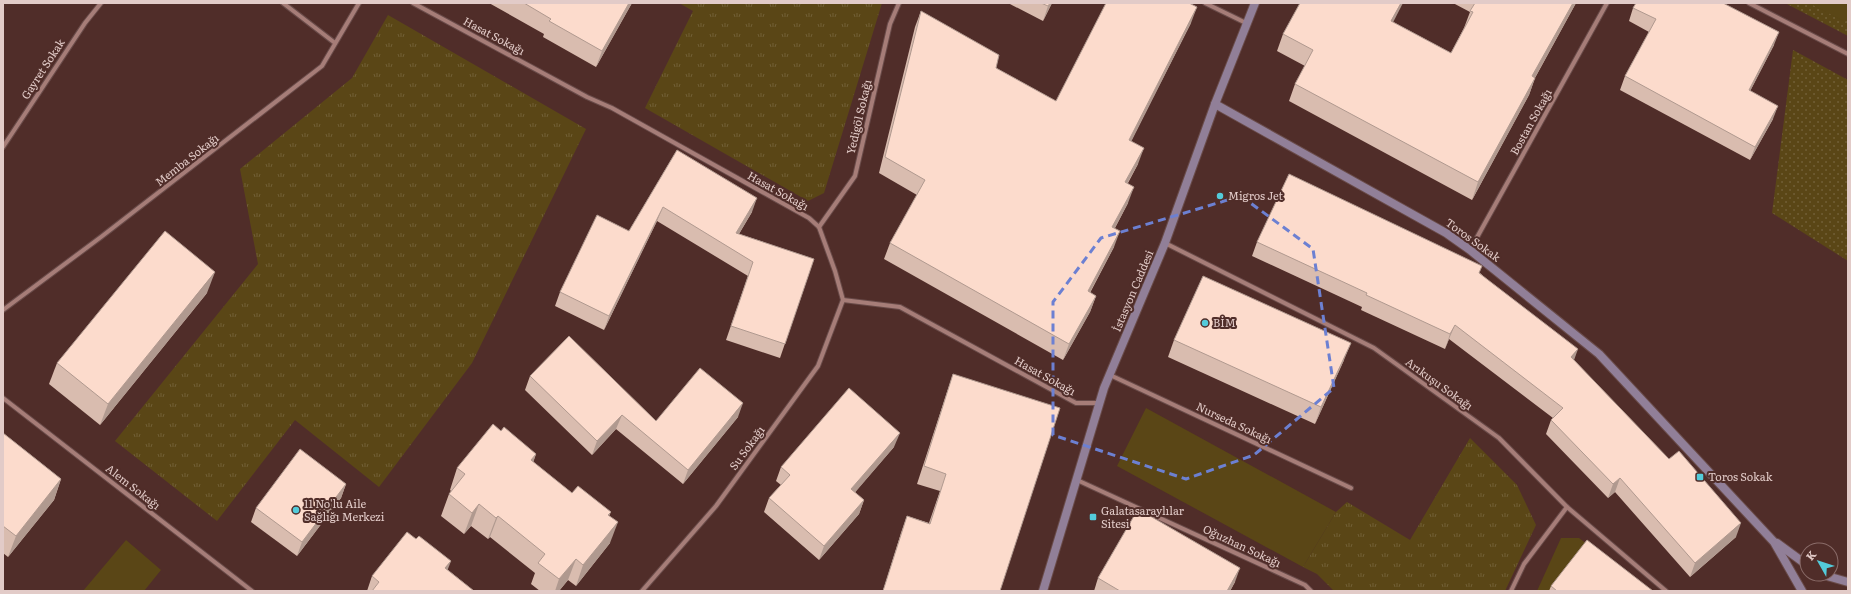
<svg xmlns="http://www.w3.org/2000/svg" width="1851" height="594" font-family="Literata,serif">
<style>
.grass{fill:url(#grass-tufts)}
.park{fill:url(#park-dots)}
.garden{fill:#5a4616}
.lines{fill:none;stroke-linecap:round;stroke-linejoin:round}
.street-casing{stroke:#694b49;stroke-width:6}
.secondary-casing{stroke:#694b49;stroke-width:10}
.street{stroke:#a67d78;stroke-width:4}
.secondary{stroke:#917f98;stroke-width:8}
.wall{fill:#d9bcaf}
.shaded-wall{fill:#b0998f}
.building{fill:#fcdbcc;stroke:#b0998f}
.marked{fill:none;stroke:#6c80d2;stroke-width:3;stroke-dasharray:8 5;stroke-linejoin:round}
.poi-dot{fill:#53cbda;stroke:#502d29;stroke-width:1.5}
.labels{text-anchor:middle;stroke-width:4;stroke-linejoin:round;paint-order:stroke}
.street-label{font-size:11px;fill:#e2cbc8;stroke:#502d29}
.poi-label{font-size:11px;fill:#e2cbc8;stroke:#502d29;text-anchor:start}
</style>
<defs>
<pattern id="grass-tufts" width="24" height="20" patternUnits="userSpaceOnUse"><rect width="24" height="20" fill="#5a4616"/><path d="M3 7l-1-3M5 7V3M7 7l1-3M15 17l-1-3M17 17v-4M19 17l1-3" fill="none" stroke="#715f36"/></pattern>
<pattern id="park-dots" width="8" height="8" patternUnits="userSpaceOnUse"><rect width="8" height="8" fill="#5a4616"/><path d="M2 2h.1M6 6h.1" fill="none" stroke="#715f36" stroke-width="1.8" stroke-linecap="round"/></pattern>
</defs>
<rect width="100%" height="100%" fill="#502d29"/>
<g class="grass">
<path d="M679,3H882L824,193L808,201L645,108L693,11Z"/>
<path d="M388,15L586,129L472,363L379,487L295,420L217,521L115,441L258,264L240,169L352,78Z"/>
<path d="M1470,438L1517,485L1536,525L1505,591H1334L1317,574L1303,567L1336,512L1347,502L1410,540Z"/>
</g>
<g class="park">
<path d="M1785,3H1848V36Z"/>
<path d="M1793,50L1848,80V261L1772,213Z"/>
</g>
<g class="garden">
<path d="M1809,3H1848V17L1845,22Z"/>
<path d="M1146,408L1336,512L1303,567L1117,466Z"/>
<path d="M1561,538H1579L1587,544L1552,591H1537Z"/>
<path d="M126,540L161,570L144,591H83Z"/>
</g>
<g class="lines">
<defs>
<g id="street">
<path d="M283,3L335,43"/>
<path d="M413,3L587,97L612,108L809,218L819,227L835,271L843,300"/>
<path d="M1205,3L1246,23"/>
<path d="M1749,3L1848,54"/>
<path d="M3,147L85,23L101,3"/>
<path d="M819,227L855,176L890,24L899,3"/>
<path d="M1165,243L1374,348L1499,438L1567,507L1666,591"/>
<path d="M1470,250L1607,3"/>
<path d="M843,300L900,307L1076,403H1099"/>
<path d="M3,310L101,237L322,66L359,3"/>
<path d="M1110,375L1351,488"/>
<path d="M3,398L252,591"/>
<path d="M1077,480L1305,585L1311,591"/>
<path d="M642,591L716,506L818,366L843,300"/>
<path d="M1511,591L1524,564L1567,507"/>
</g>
<g id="secondary">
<path d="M1215,104L1446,233L1470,250L1599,354L1774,542L1802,591"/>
<path d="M1777,543L1807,565"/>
<path d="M1820,574L1848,582"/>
<path d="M1043,591L1104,388L1165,243L1215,104L1255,3"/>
</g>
</defs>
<use href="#street" class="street-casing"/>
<use href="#secondary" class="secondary-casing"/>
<use href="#street" class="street"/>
<use href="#secondary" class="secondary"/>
</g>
<g class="wall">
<path d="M489,3H632L596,67L543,37L544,34Z"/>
<path d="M1008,3H1052L1043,21Z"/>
<path d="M1453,3H1576L1535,78L1529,95L1472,200L1289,101L1295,84L1305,66L1277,51L1283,34L1393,22L1451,53L1464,28L1470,12Z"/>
<path d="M1633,8L1774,45L1750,91L1773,119L1750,160L1620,90L1625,76L1649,32L1629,21Z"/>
<path d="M921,11L996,68L1056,101L1191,23L1131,141L1138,164L1128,183V203L1115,228L1114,247L1090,293L1096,296L1090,312L1063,360L884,259L890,243L917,195L879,173L915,27Z"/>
<path d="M677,150L752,212L739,234L814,259L780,358L726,340L748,276L657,221L604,330L555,306L560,292L629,231Z"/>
<path d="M1257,242L1480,273L1574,360L1736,537L1690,577L1615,492L1608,498L1546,434L1551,420L1553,418L1449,339L1445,349L1361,310L1362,307L1252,256Z"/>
<path d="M207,293L100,425L49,384L57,363Z"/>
<path d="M1174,340L1344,360L1315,424L1168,357Z"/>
<path d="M953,374L1000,591H883L901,533L907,516L929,523L940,491L917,484L947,392Z"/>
<path d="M530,376L656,421L738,417L683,484L616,429L592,455L525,390Z"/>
<path d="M501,431L536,454L533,462L572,493L611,512L609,516L610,543L576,586L568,580L559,591H540L531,584L535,573L490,537L488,539L471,526L464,534L441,516L449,494L451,491L450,490L457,468Z"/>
<path d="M3,433L61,479L54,500L8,557L3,553Z"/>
<path d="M894,447L855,492L864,500L859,514L819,560L764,512L769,498L781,485L776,481L781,467Z"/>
<path d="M346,484L341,498L297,556L251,522L256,508Z"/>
<path d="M448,570L474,591H367L372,576Z"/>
<path d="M1098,578L1235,582L1230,591H1094Z"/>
<path d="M1551,586L1653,591H1549Z"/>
</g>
<g class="shaded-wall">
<path d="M629,3H632L596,67L602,51Z"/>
<path d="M1050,3H1052L1043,21L1048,6Z"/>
<path d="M1401,3H1403L1385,38L1391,21Z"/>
<path d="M1573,3H1576L1526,94L1532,76Z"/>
<path d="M1197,7L1191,23L1124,156L1129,140Z"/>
<path d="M1779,32L1774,45L1744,103L1749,90Z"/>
<path d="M1535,78L1529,95L1472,200L1478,182Z"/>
<path d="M1778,106L1773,119L1750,160L1755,147Z"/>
<path d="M1144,148L1138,164L1119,198L1125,182Z"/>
<path d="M1134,187L1128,203L1107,243L1112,227Z"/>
<path d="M757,198L752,212L731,247L736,233Z"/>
<path d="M663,207L657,221L604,330L609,316Z"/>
<path d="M1120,231L1114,247L1082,307L1088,291Z"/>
<path d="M215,272L207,293L100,425L108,404Z"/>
<path d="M1096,296L1090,312L1063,360L1069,344Z"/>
<path d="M1455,325L1449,339L1445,349L1450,334Z"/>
<path d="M1351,343L1344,360L1315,424L1321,407Z"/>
<path d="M1578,349L1573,363L1571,357Z"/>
<path d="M743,403L738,417L683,484L688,470Z"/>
<path d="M622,415L616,429L592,455L597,441Z"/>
<path d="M900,433L894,447L846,503L851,489Z"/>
<path d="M536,454L529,475L531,460Z"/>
<path d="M1620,478L1615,492L1608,498L1613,484Z"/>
<path d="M61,479L54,500L8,557L16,536Z"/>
<path d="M346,484L341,498L297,556L302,542Z"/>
<path d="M864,500L859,514L819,560L824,546Z"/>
<path d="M479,504L471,526L464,534L472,513Z"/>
<path d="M498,516L490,537L488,539L496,518Z"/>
<path d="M618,522L610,543L576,586L583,565Z"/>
<path d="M1741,523L1736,537L1690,577L1695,563Z"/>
<path d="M576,559L568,580L559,591H555L559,579Z"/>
<path d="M451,561L443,582L445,568Z"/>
<path d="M1240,568L1235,582L1230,591H1227Z"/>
</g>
<g class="building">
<path d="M524,3H629L602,51L549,21L551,19Z"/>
<path d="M1041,3H1050L1048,6Z"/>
<path d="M1106,3H1189L1197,7L1129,140L1144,148L1125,182L1134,187L1112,227L1120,231L1088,291L1096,296L1069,344L890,243L925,180L885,157L921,11L999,55L996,68L1056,101Z"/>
<path d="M1300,3H1401L1391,21L1451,53L1473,12L1470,11L1475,3H1573L1532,76L1535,78L1478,182L1295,84L1313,50L1283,34Z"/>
<path d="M1636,3H1723L1779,32L1749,90L1778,106L1755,147L1625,76L1656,19L1633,8Z"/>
<path d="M677,150L757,198L736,233L814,259L785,344L731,326L753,262L663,207L609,316L560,292L597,215L629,231Z"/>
<path d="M1289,174L1482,266L1479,273L1578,349L1571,357L1669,459L1679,451L1741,523L1695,563L1620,478L1613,484L1551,420L1563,408L1455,325L1450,334L1366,295L1367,293L1257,242Z"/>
<path d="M165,231L215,272L108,404L57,363Z"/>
<path d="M1203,276L1351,343L1321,407L1174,340Z"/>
<path d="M569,336L656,421L700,368L743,403L688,470L622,415L597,441L530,376Z"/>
<path d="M953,374L1060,408L1000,591H883L907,516L930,524L946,474L924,466Z"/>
<path d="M849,388L900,433L851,489L864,500L824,546L769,498L790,475L781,467Z"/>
<path d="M493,424L501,431L504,427L536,454L531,460L572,493L578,486L611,512L608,515L618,522L583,565L576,559L559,579L538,563L545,554L498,516L496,518L479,504L472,513L449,494L465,474L457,468Z"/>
<path d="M3,433L61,479L16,536L3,526Z"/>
<path d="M300,449L346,484L302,542L256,508Z"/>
<path d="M1138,509L1240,568L1227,591H1120L1098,578Z"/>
<path d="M407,532L416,539L419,536L451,561L445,568L474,591H372L379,582L372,576Z"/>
<path d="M1587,540L1653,591H1557L1551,586Z"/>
</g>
<path class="marked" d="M1241,196L1313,249L1334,388L1254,455L1186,479L1053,435V302L1101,238Z"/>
<g class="poi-dot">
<circle cx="1220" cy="196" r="4"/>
<circle cx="1205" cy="323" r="4"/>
<rect x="1696" y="473" width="8" height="8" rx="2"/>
<circle cx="296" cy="510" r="4"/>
<rect x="1089" y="513" width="8" height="8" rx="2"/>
</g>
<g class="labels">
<g class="street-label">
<text transform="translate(494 36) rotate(28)" y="4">Hasat Sokağı</text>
<text transform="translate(43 69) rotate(-57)" y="4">Gayret Sokak</text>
<text transform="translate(859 117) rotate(-77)" y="4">Yedigöl Sokağı</text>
<text transform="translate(1531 122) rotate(-61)" y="4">Bostan Sokağı</text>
<text transform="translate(187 160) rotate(-38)" y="4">Memba Sokağı</text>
<text transform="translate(778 191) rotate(29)" y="4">Hasat Sokağı</text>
<text transform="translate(1473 240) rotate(36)" y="4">Toros Sokak</text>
<text transform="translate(1133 291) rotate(-67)" y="4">İstasyon Caddesi</text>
<text transform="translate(1045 376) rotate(29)" y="4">Hasat Sokağı</text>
<text transform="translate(1439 384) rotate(36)" y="4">Arıkuşu Sokağı</text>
<text transform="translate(1234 423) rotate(25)" y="4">Nurseda Sokağı</text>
<text transform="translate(747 448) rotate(-54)" y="4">Su Sokağı</text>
<text transform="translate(133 487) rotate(38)" y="4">Alem Sokağı</text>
<text transform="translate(1242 546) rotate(25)" y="4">Oğuzhan Sokağı</text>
</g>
<g class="poi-label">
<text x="1228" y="200">Migros Jet</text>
<text x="1213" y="327">BİM</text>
<text x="1708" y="481">Toros Sokak</text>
<text x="304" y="508">11 No'lu Aile<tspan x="304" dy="13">Sağlığı Merkezi</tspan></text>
<text x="1101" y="515">Galatasaraylılar<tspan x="1101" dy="13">Sitesi</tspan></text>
</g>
</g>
<rect width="1851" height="594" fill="none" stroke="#e2cbc8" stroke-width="8"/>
<g transform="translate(1819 562) rotate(309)"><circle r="19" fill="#502d29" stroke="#8a6c69"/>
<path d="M0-3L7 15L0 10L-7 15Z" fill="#53cbda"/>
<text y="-6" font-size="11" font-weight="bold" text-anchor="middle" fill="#e2cbc8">K</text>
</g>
</svg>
